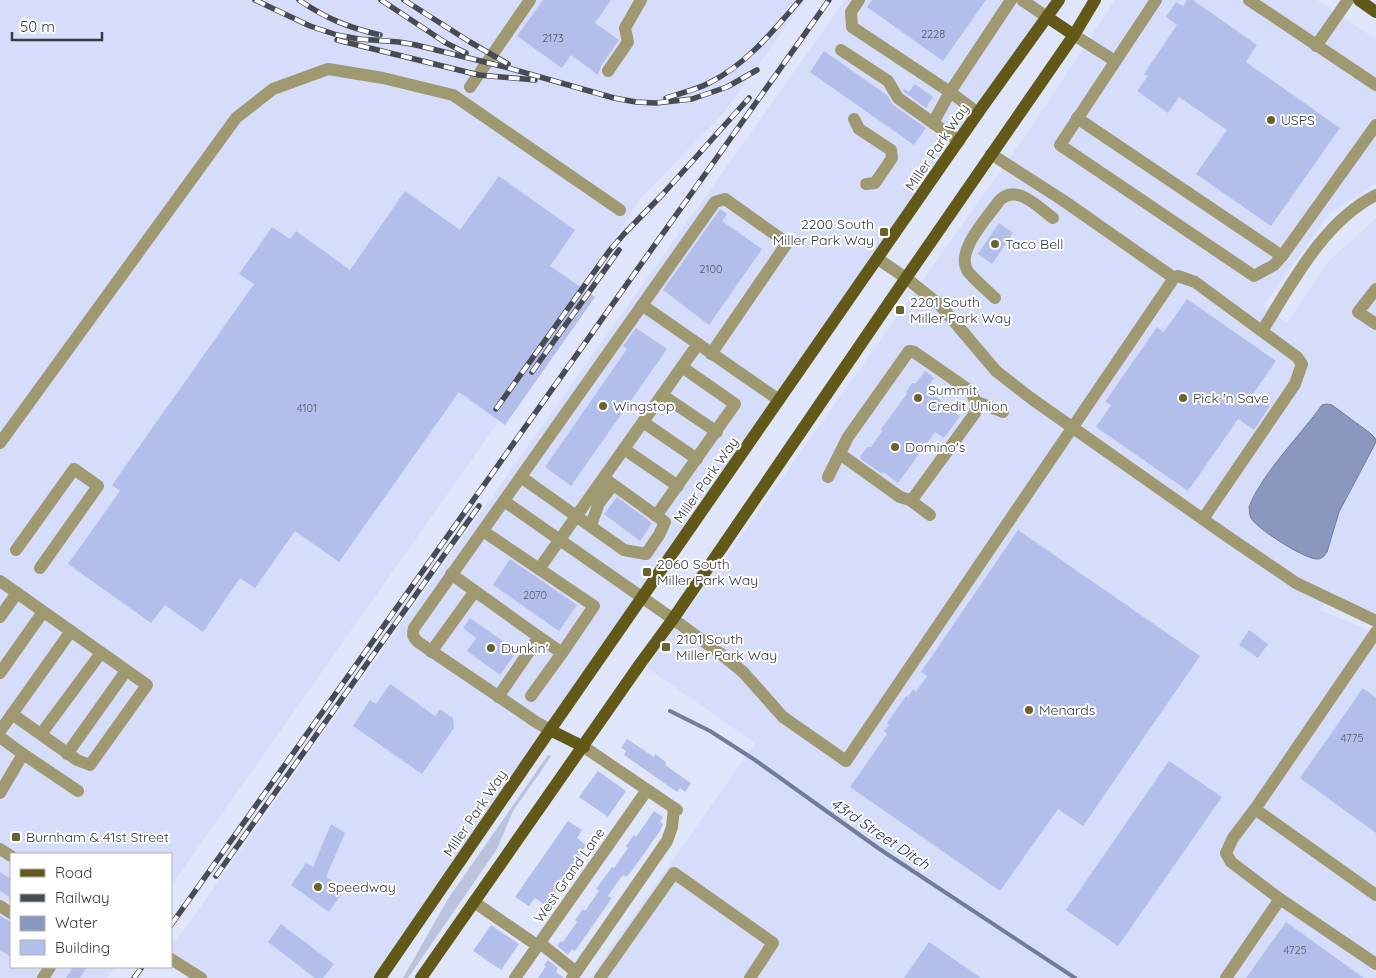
<svg xmlns="http://www.w3.org/2000/svg" width="1376" height="978" font-family="Quicksand,sans-serif">
<style>
.built{fill:#d5ddfa}
.green{fill:#bac2dc}
.water{fill:#8c97c0;stroke:#727b9a}
.lines{fill:none;stroke-linecap:round;stroke-linejoin:round}
.stream{stroke:#727b9a;stroke-width:4}
.building{fill:#b3bfea}
.minor{stroke:#9f9971;stroke-width:12}
.major{stroke:#625817;stroke-width:12}
.rail-casing{stroke:#474b54;stroke-width:5.5}
.rail{stroke:#fff;stroke-width:4;stroke-dasharray:11;stroke-linecap:butt}
.poi-dot{fill:#6a622e;stroke:#fff;stroke-width:2}
.labels{text-anchor:middle;stroke-width:4;stroke-linejoin:round;paint-order:stroke}
.number-label{font-size:11px;fill:#555a6b}
.poi-label{font-size:14px;fill:#363941;stroke:#fff;text-anchor:start}
.street-label{font-size:14px;fill:#363941;stroke:#fff}
.water-label{font-size:15px;font-style:italic;fill:#1d2659;stroke:#fff}
</style>
<rect width="100%" height="100%" fill="#dfe6fb"/>
<g class="built">
<path d="M0,0H805L723,114L640,199L492,431L171,886V854H11V967H115L107,978H0Z"/>
<path d="M845,0H1059L380,978H201L171,959V948Z"/>
<path d="M1115,0H1317L1376,39V184L1330,213L1263,306L1287,323L1328,262L1376,218V614L1330,595L1320,610L1376,633V978H590L755,743L647,668L1028,132Z"/>
</g>
<path class="green" d="M548,755L551,756L548,761L513,811L497,849L408,978H403L448,899Z"/>
<path class="water" d="M1327,404L1332,405L1370,433L1375,438L1376,442L1339,512L1327,552C1324,556 1322,559 1318,559C1306,560 1257,529 1251,518C1249,515 1250,510 1249,507C1262,473 1300,436 1322,405Z"/>
<g class="lines">
<path class="stream" d="M670,711L710,731L755,760L878,848L1075,978"/>
</g>
<g class="building">
<path d="M543,0H611L595,23L619,40L601,66L598,75L571,55L562,68L517,36Z"/>
<path d="M872,0H986L943,61L867,7Z"/>
<path d="M1187,0H1193L1257,45L1246,62L1340,128L1271,226L1196,174L1227,130L1179,97L1168,113L1137,91L1148,76L1144,74L1177,25L1166,17L1176,2L1183,6Z"/>
<path d="M824,51L887,95L893,105L926,128L914,145L810,72Z"/>
<path d="M915,84L933,97L926,108L903,91L905,89L909,92Z"/>
<path d="M499,176L575,230L550,266L595,297L505,425L459,392L339,562L295,531L255,588L240,578L203,632L165,605L151,623L68,564L120,491L112,485L254,284L239,274L272,227L290,239L296,231L350,270L405,191L460,230Z"/>
<path d="M720,209L727,214L722,221L762,249L709,325L663,290Z"/>
<path d="M999,223L1013,233L992,264L978,254Z"/>
<path d="M1187,299L1276,361L1253,394L1270,406L1254,430L1238,419L1188,491L1096,427L1111,405L1105,402L1157,327L1164,332Z"/>
<path d="M636,328L667,349L571,486L545,467L627,349L623,346Z"/>
<path d="M925,371L934,378L926,389L960,416L944,438L935,432L898,483L883,472L882,474L861,459L860,457L867,447H871L882,431L881,429L907,394L906,392L912,383H916Z"/>
<path d="M617,497L652,523L640,541L604,514Z"/>
<path d="M1018,530L1200,656L1083,826L1058,809L1000,891L850,787L887,734L884,731L889,725L887,723L906,696L908,697L913,689L916,692L927,676L921,672Z"/>
<path d="M510,559L577,605L559,631L493,585Z"/>
<path d="M470,618L517,651L500,675L467,651L476,638L463,628Z"/>
<path d="M1249,630L1268,644L1258,658L1239,645Z"/>
<path d="M390,684L435,716L440,709L453,718L454,728L422,774L353,726L370,700L376,704Z"/>
<path d="M1363,688L1376,698V833L1300,778Z"/>
<path d="M627,739L654,757L655,754L667,763L665,765L691,783L685,792L680,788L677,792L624,755L626,751L621,748Z"/>
<path d="M1169,761L1222,797L1118,946L1066,910Z"/>
<path d="M598,771L626,791L608,817L579,797Z"/>
<path d="M654,811L663,817L660,822L663,824L660,831L631,872L626,877L623,875L619,880L608,896L612,898L575,951L572,949L568,955L557,946L561,941L563,942L577,922L575,920L583,909L585,911L599,891L596,889L612,867L614,868L628,848L626,846L634,835L636,837Z"/>
<path d="M568,821L582,830L577,838L586,845L579,855L581,856L553,897L551,896L545,905L535,898L529,906L515,897Z"/>
<path d="M331,824L345,833L326,877L345,889L329,912L291,885L306,863L313,867Z"/>
<path d="M0,872L11,879V898L0,891Z"/>
<path d="M0,916L11,922V957L0,950Z"/>
<path d="M1286,922L1364,978H1246Z"/>
<path d="M281,924L334,964L323,978H315L268,942Z"/>
<path d="M491,925L519,944L501,970L473,951Z"/>
<path d="M929,942L981,978H904Z"/>
<path d="M548,960L558,968L556,972L564,978H538L546,966L544,965Z"/>
<path d="M73,967H87L80,978H66Z"/>
</g>
<g class="lines">
<g class="minor">
<path d="M859,0L851,12L852,27L950,92L978,113"/>
<path d="M1022,0L1047,17"/>
<path d="M1156,0L1060,145L1254,276L1274,265L1282,256L1376,125"/>
<path d="M1249,0L1376,85"/>
<path d="M1074,35L1115,61"/>
<path d="M1316,46L1348,0"/>
<path d="M841,50L888,81L898,98L933,123"/>
<path d="M608,71L628,42L625,28L641,0"/>
<path d="M470,87L530,0"/>
<path d="M1077,118L1282,256"/>
<path d="M854,119L859,129L891,150L892,158L875,183L866,184"/>
<path d="M959,141L933,123L950,92L1011,0"/>
<path d="M991,154L1064,201L1174,278L1178,276L1195,282L1297,357L1302,364L1295,384L1203,519"/>
<path d="M878,259L906,278L940,305L996,371L1032,399L1224,534L1296,583L1376,621"/>
<path d="M1376,289L1358,312L1376,324"/>
<path d="M995,298C988,291 971,277 967,270C956,250 988,217 999,201C1016,183 1037,206 1053,218"/>
<path d="M642,305L779,400"/>
<path d="M1262,331C1292,283 1324,221 1376,195"/>
<path d="M662,395L717,432"/>
<path d="M975,401L1003,412"/>
<path d="M643,422L697,459"/>
<path d="M0,443L236,118L273,89L328,69L383,78L453,95L620,210"/>
<path d="M624,449L678,486"/>
<path d="M521,477L624,550L646,554L659,535L665,522L604,478"/>
<path d="M828,477L848,437L909,351L914,352L969,390C975,397 977,404 975,413L914,497L910,500L900,497L840,454"/>
<path d="M910,500L930,515"/>
<path d="M504,501L673,619L721,654L743,672L783,717L846,761L1174,278"/>
<path d="M656,516L735,404L682,367"/>
<path d="M591,525L599,503L613,485"/>
<path d="M483,531L594,606L562,653"/>
<path d="M16,550L74,469L98,486L40,568"/>
<path d="M539,569L698,344"/>
<path d="M451,574L539,637L498,697"/>
<path d="M0,581L147,685L90,765L77,760L12,714"/>
<path d="M0,617L17,593"/>
<path d="M1376,632L1255,809L1376,895"/>
<path d="M431,652L475,591"/>
<path d="M0,673L43,612"/>
<path d="M531,696L562,653L539,637"/>
<path d="M550,730L536,722L418,642C413,637 412,635 414,628L715,202L725,199L787,243L711,354"/>
<path d="M0,731L71,631"/>
<path d="M41,734L101,653"/>
<path d="M0,737L23,754L0,793"/>
<path d="M584,747L677,810"/>
<path d="M23,754L78,791"/>
<path d="M67,754L126,671"/>
<path d="M1255,809L1233,838L1226,853L1231,862L1280,899"/>
<path d="M0,849L11,856"/>
<path d="M474,902L538,946"/>
<path d="M0,906L11,913"/>
<path d="M540,943L576,972"/>
<path d="M171,959L201,978"/>
<path d="M43,978L50,967"/>
<path d="M515,978L647,790"/>
<path d="M572,978L667,841L672,827L674,808"/>
<path d="M600,978L674,873L773,943L750,978"/>
<path d="M1226,978L1280,899L1376,964"/>
</g>
<g class="major">
<path d="M1359,0L1376,12"/>
<path d="M1047,17L1074,35"/>
<path d="M550,730L584,747"/>
<path d="M380,978L550,730L980,110L1059,0"/>
<path d="M421,978L640,664L673,619L906,278L1074,35L1095,0"/>
</g>
<defs>
<g id="rail">
<path d="M255,0L310,26L337,35L359,39L399,42L416,45L505,67L614,98L636,102L656,103L692,99L727,87L757,70"/>
<path d="M299,0C327,19 347,27 380,35"/>
<path d="M381,0L446,43L466,53"/>
<path d="M404,0L470,42L508,64"/>
<path d="M337,40L479,75L535,80"/>
<path d="M666,98C680,93 696,90 709,83C747,64 773,31 800,0"/>
<path d="M532,372L619,250"/>
<path d="M496,409L610,250L624,234L662,195L749,98"/>
<path d="M216,876L479,506"/>
<path d="M171,925L829,0"/>
<path d="M134,978L142,967"/>
</g>
</defs>
<use href="#rail" class="rail-casing"/>
<use href="#rail" class="rail"/>
</g>
<g class="poi-dot">
<circle cx="1271" cy="120" r="5"/>
<rect x="879" y="227" width="10" height="10" rx="2.5"/>
<circle cx="995" cy="244" r="5"/>
<rect x="895" y="305" width="10" height="10" rx="2.5"/>
<circle cx="918" cy="398" r="5"/>
<circle cx="1183" cy="398" r="5"/>
<circle cx="603" cy="406" r="5"/>
<circle cx="895" cy="447" r="5"/>
<rect x="642" y="567" width="10" height="10" rx="2.5"/>
<rect x="661" y="642" width="10" height="10" rx="2.5"/>
<circle cx="491" cy="648" r="5"/>
<circle cx="1029" cy="710" r="5"/>
<rect x="11" y="832" width="10" height="10" rx="2.5"/>
<circle cx="318" cy="887" r="5"/>
</g>
<g class="labels">
<g class="number-label">
<text x="933" y="38">2228</text>
<text x="553" y="42">2173</text>
<text x="711" y="273">2100</text>
<text x="307" y="412">4101</text>
<text x="535" y="599">2070</text>
<text x="1352" y="742">4775</text>
<text x="1295" y="954">4725</text>
</g>
<g class="poi-label">
<text x="1281" y="125">USPS</text>
<text x="874" y="229" text-anchor="end">2200 South<tspan x="874" dy="16">Miller Park Way</tspan></text>
<text x="1005" y="249">Taco Bell</text>
<text x="910" y="307">2201 South<tspan x="910" dy="16">Miller Park Way</tspan></text>
<text x="928" y="395">Summit<tspan x="928" dy="16">Credit Union</tspan></text>
<text x="1193" y="403">Pick 'n Save</text>
<text x="613" y="411">Wingstop</text>
<text x="905" y="452">Domino's</text>
<text x="657" y="569">2060 South<tspan x="657" dy="16">Miller Park Way</tspan></text>
<text x="676" y="644">2101 South<tspan x="676" dy="16">Miller Park Way</tspan></text>
<text x="501" y="653">Dunkin'</text>
<text x="1039" y="715">Menards</text>
<text x="26" y="842">Burnham &amp; 41st Street</text>
<text x="328" y="892">Speedway</text>
</g>
<g class="street-label">
<text transform="translate(937 147) rotate(-56)" y="5">Miller Park Way</text>
<text transform="translate(706 480) rotate(-55)" y="5">Miller Park Way</text>
<text transform="translate(475 813) rotate(-56)" y="5">Miller Park Way</text>
<text transform="translate(569 875) rotate(-55)" y="5">West Grand Lane</text>
</g>
<g class="water-label">
<text transform="translate(880 834) rotate(34)" y="5">43rd Street Ditch</text>
</g>
</g>
<rect x="10" y="853" width="162" height="115" fill="#ffffff" stroke="#afb0b3"/>
<rect x="20" y="869" width="25" height="8" fill="#625817" stroke="#afb0b3"/>
<text x="55" y="878" font-size="15" fill="#363941">Road</text>
<rect x="20" y="894" width="25" height="8" fill="#474b54" stroke="#afb0b3"/>
<text x="55" y="903" font-size="15" fill="#363941">Railway</text>
<rect x="20" y="916" width="25" height="15" fill="#8c97c0" stroke="#afb0b3"/>
<text x="55" y="928" font-size="15" fill="#363941">Water</text>
<rect x="20" y="940" width="25" height="15" fill="#b3bfea" stroke="#afb0b3"/>
<text x="55" y="953" font-size="15" fill="#363941">Building</text>
<path d="M12 32v8h90v-8" fill="none" stroke="#363941" stroke-width="2.5"/>
<text x="20" y="32" font-size="15" fill="#363941" stroke="#ffffff" stroke-width="4" paint-order="stroke">50 m</text>
</svg>
